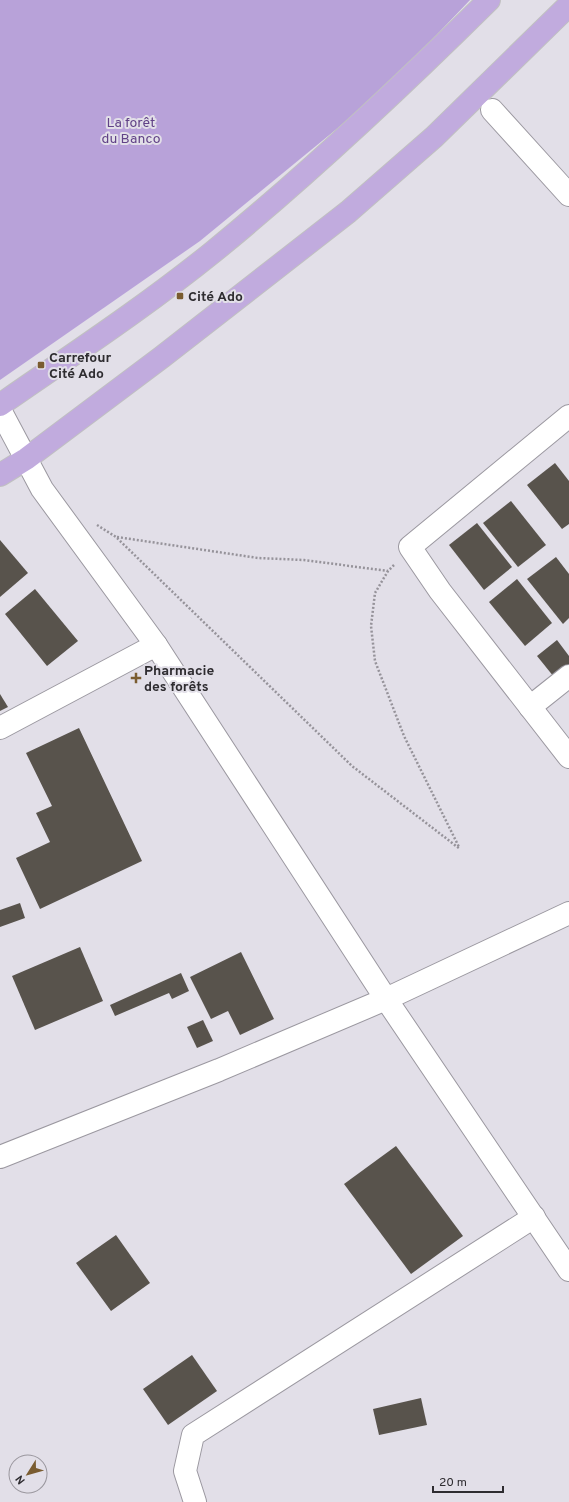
<svg xmlns="http://www.w3.org/2000/svg" width="569" height="1502" font-family="Overpass,sans-serif">
<style>
.forest{fill:#b8a2d9}
.building{fill:#58534c}
.lines{fill:none;stroke-linecap:round;stroke-linejoin:round}
.street-casing{stroke:#9b98a0;stroke-width:24}
.secondary-casing{stroke:#9b98a0;stroke-width:24}
.primary-casing{stroke:#c0c0c1;stroke-width:24}
.path{stroke:#96939a;stroke-width:2.5;stroke-dasharray:2 2;stroke-linecap:butt}
.street{stroke:#fff;stroke-width:22}
.secondary{stroke:#fff;stroke-width:22}
.primary{stroke:#c1abde;stroke-width:22}
.poi-dot{fill:#7a5c30;stroke:#e2dfe8;stroke-width:1.5}
.labels{text-anchor:middle;stroke-width:4;stroke-linejoin:round;paint-order:stroke}
.park-label{font-size:14px;fill:#614287;stroke:#e2dfe8}
.poi-label{font-size:14px;font-weight:bold;fill:#2e2c30;stroke:#e2dfe8;text-anchor:start}
</style>
<rect width="100%" height="100%" fill="#e2dfe8"/>
<path class="forest" d="M0,0H470L383,91L200,241L0,380Z"/>
<g class="building">
<path d="M555,463L569,481V524L562,529L527,485Z"/>
<path d="M511,501L546,545L518,567L483,523Z"/>
<path d="M477,523L512,567L484,590L449,545Z"/>
<path d="M0,540L28,573L0,597Z"/>
<path d="M556,557L569,574V618L563,624L527,579Z"/>
<path d="M517,579L552,623L525,646L489,602Z"/>
<path d="M35,589L78,641L47,666L5,614Z"/>
<path d="M557,640L569,656V665L554,677L537,656Z"/>
<path d="M0,694L8,707L0,711Z"/>
<path d="M79,728L142,861L40,909L16,858L50,842L36,813L52,806L26,753Z"/>
<path d="M20,903L25,918L0,927V910Z"/>
<path d="M80,947L103,1001L35,1030L12,976Z"/>
<path d="M241,952L274,1019L240,1035L228,1011L211,1019L190,977Z"/>
<path d="M181,973L189,991L172,999L169,993L115,1016L110,1005Z"/>
<path d="M203,1020L213,1041L197,1048L187,1027Z"/>
<path d="M396,1146L463,1236L411,1274L344,1184Z"/>
<path d="M116,1235L150,1283L111,1311L76,1263Z"/>
<path d="M192,1355L217,1391L168,1425L143,1389Z"/>
<path d="M421,1398L427,1425L379,1435L373,1409Z"/>
</g>
<g class="lines">
<defs>
<g id="street">
<path d="M492,110L569,195"/>
<path d="M569,416L410,547L440,591L569,757"/>
<path d="M530,707L569,676"/>
<path d="M0,728L156,645"/>
<path d="M0,1157L219,1070L386,999L569,913"/>
<path d="M195,1502L185,1471L193,1435L534,1217"/>
</g>
<path id="secondary" d="M0,410L42,489L156,645L386,999L569,1270"/>
<g id="primary">
<path d="M0,405C72,355 145,307 213,252C310,173 400,88 489,0"/>
<path d="M0,475L26,459L162,357L348,212L434,137L569,5"/>
</g>
</defs>
<use href="#street" class="street-casing"/>
<use href="#secondary" class="secondary-casing"/>
<use href="#primary" class="primary-casing"/>
<g class="path">
<path d="M97,525L116,537L352,766L460,849"/>
<path d="M117,537L258,558L304,560L388,571"/>
<path d="M394,565L388,571L375,593L371,626L375,661L404,736L459,847"/>
</g>
<use href="#street" class="street"/>
<use href="#secondary" class="secondary"/>
<use href="#primary" class="primary"/>
</g>
<g class="poi-dot">
<rect x="176" y="292" width="8" height="8" rx="2"/>
<rect x="37" y="361" width="8" height="8" rx="2"/>
<path d="M134 672h4v4h4v4h-4v4h-4v-4h-4v-4h4z"/>
</g>
<g class="labels">
<g class="park-label">
<text x="131" y="127">La forêt<tspan x="131" dy="16">du Banco</tspan></text>
</g>
<g class="poi-label">
<text x="188" y="301">Cité Ado</text>
<text x="49" y="362">Carrefour<tspan x="49" dy="16">Cité Ado</tspan></text>
<text x="144" y="675">Pharmacie<tspan x="144" dy="16">des forêts</tspan></text>
</g>
</g>
<g transform="translate(28 1474) rotate(233)"><circle r="19" fill="#e2dfe8" stroke="#9a979e"/>
<path d="M0-3L7 15L0 10L-7 15Z" fill="#7a5c30"/>
<text y="-6" font-size="11" font-weight="bold" text-anchor="middle" fill="#2e2c30">N</text>
</g>
<path d="M433 1486v6h70v-6" fill="none" stroke="#2e2c30" stroke-width="2"/>
<text x="439" y="1486" font-size="12" fill="#2e2c30" stroke="#e2dfe8" stroke-width="3" paint-order="stroke">20 m</text>
</svg>
